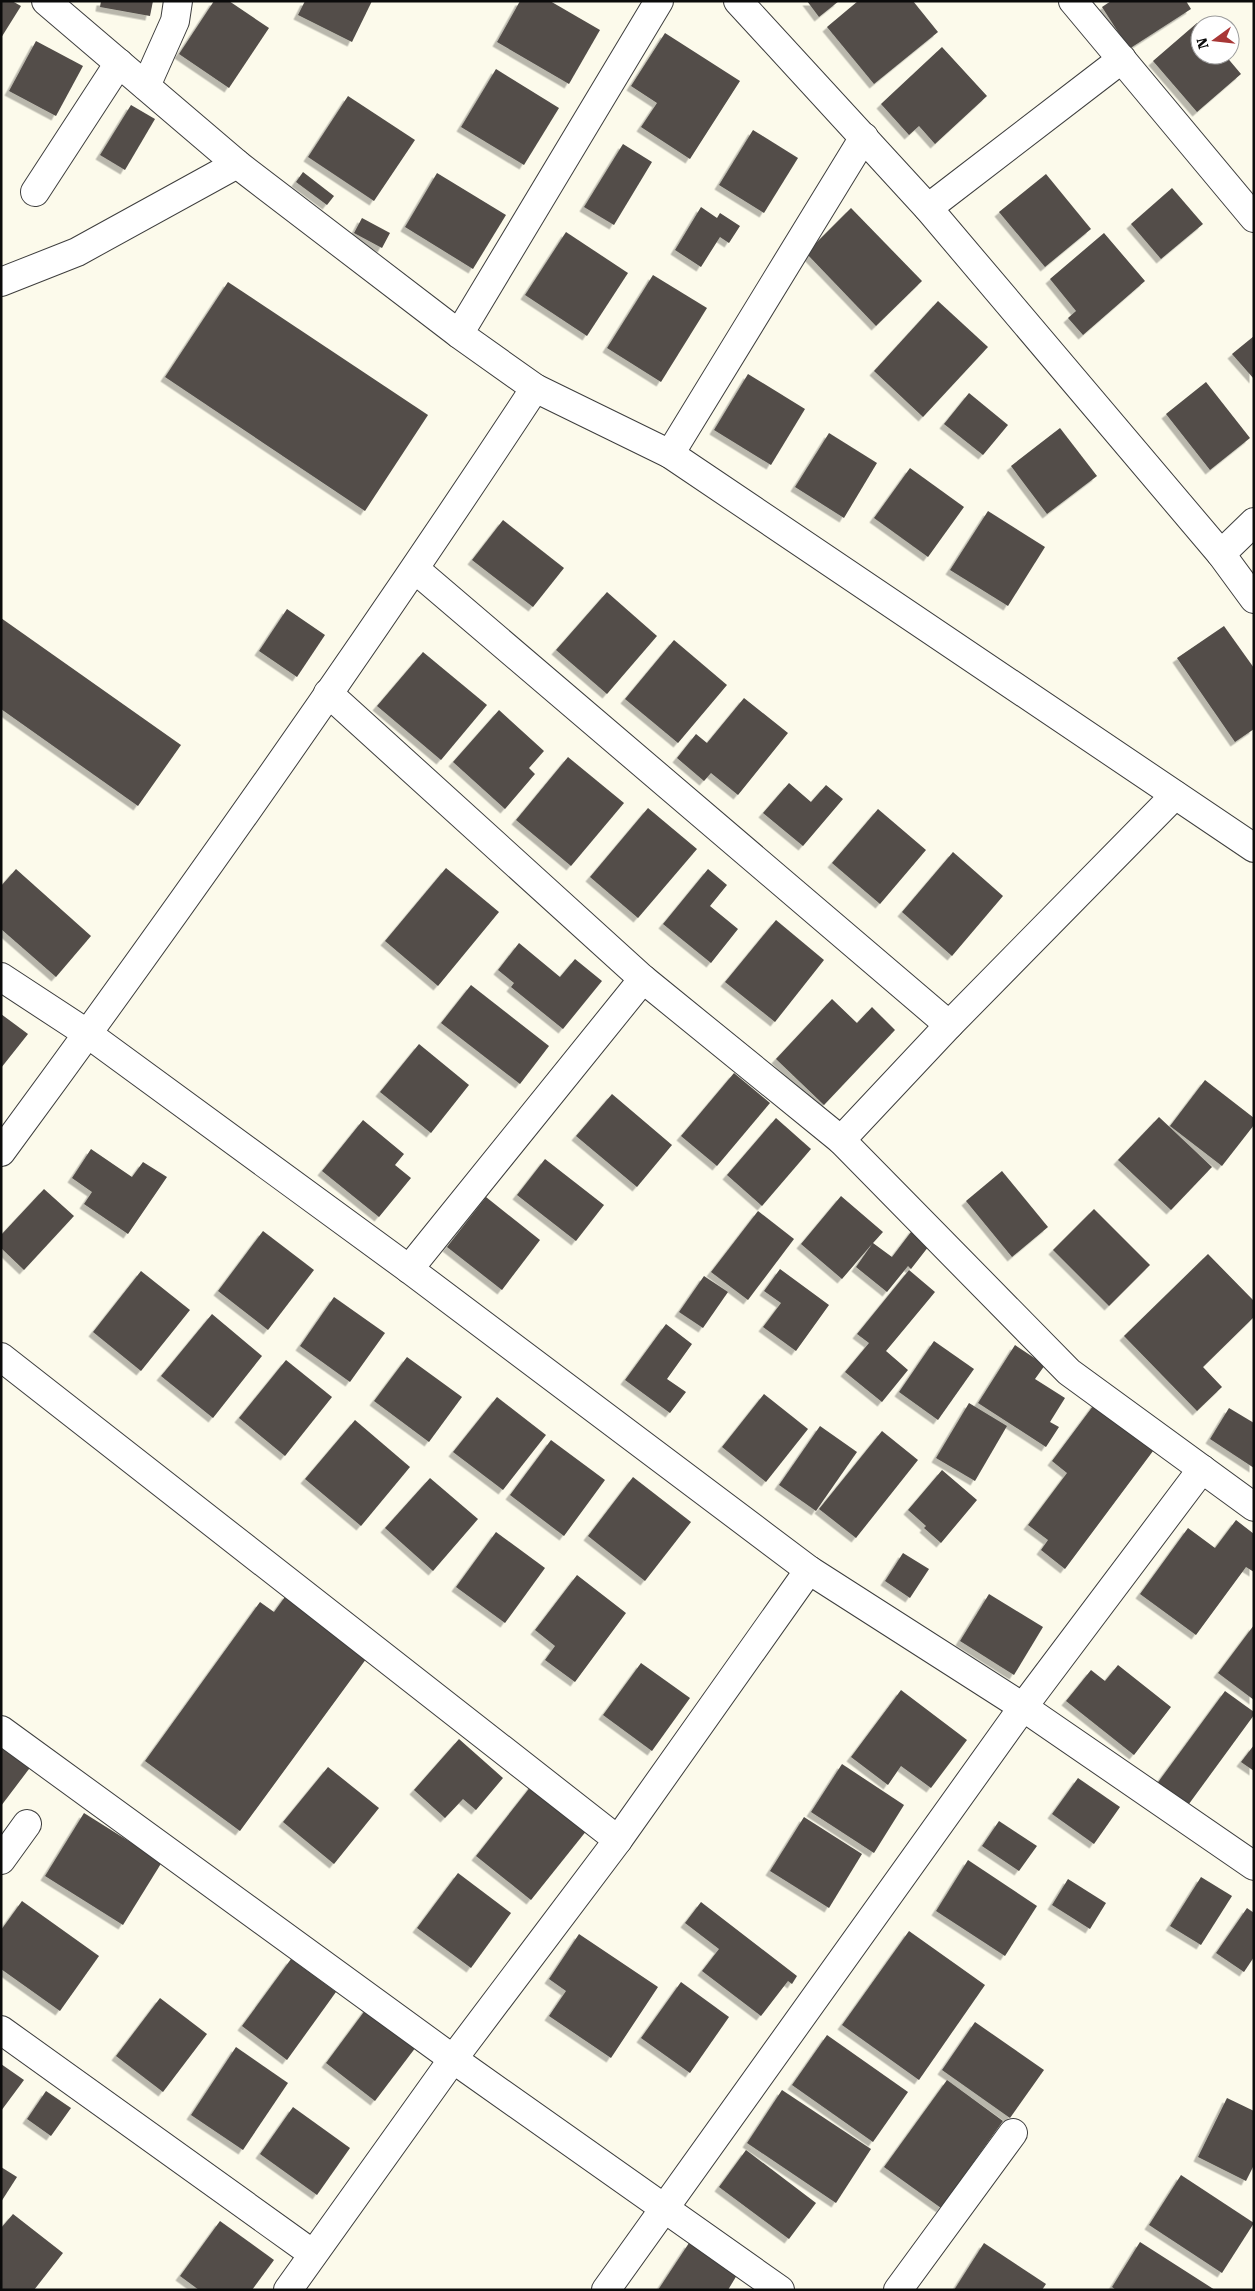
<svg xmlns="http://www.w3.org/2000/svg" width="1255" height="2291" font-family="'Roboto Serif',serif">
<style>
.building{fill:#524d49;filter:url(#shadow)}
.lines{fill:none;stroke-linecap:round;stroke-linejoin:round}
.minor-casing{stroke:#3e3e3e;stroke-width:30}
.tertiary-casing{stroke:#3e3e3e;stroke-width:30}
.minor{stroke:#fff;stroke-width:28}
.tertiary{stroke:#fff;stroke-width:28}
</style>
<defs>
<filter id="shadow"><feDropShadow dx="-4.5" dy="4.5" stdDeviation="0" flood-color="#0004"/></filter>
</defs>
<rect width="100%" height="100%" fill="#fcfaeb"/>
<g class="building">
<path d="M1,1H12L21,6L1,38Z"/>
<path d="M101,1H153L150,16L100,7Z"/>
<path d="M214,1H229L269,28L229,88L179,54Z"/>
<path d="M305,1H372L352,42L298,15Z"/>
<path d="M520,1H550L600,30L569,84L497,42Z"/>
<path d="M807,1H839L819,17Z"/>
<path d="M858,1H913L938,32L874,84L827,27Z"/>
<path d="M1111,1H1186L1191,9L1129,49L1102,7Z"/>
<path d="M1197,23L1200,26V55H1225L1241,74L1197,112L1153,61Z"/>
<path d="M665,33L740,81L690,159L641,127L657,103L631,86Z"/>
<path d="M36,41L83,66L56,116L9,91Z"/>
<path d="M942,47L987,96L935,144L919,126L909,135L881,104Z"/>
<path d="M496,69L559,108L524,165L461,127Z"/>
<path d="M348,96L415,140L374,201L308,157Z"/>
<path d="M131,105L155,119L125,170L100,155Z"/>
<path d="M753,130L798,158L764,213L719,185Z"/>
<path d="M623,144L652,162L614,225L584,207Z"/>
<path d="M303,172L334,196L327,205L296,182Z"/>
<path d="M437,173L506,215L473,269L405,227Z"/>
<path d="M1046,174L1091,229L1045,267L999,212Z"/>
<path d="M1172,188L1203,224L1161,259L1131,224Z"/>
<path d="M701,207L717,218L720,213L740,226L729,243L720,237L701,267L675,250Z"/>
<path d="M851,208L922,281L876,326L806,253Z"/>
<path d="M362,218L390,233L382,248L354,233Z"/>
<path d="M566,232L628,273L587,336L525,295Z"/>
<path d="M1104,233L1145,281L1083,335L1068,318L1076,311L1050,279Z"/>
<path d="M653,275L707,308L661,382L607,348Z"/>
<path d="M228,282L428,415L365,511L165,377Z"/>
<path d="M938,301L988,347L923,417L874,371Z"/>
<path d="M1254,336V379L1232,354Z"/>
<path d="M748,374L805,409L771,465L714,430Z"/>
<path d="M1206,382L1250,438L1210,470L1166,414Z"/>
<path d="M969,393L1008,425L983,455L944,424Z"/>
<path d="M1060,428L1097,476L1047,514L1011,466Z"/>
<path d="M829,433L877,463L844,518L795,487Z"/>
<path d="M910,468L964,507L928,557L874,518Z"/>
<path d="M988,511L1045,547L1008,606L950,570Z"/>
<path d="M503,520L564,568L533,607L472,560Z"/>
<path d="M607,592L657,636L607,694L556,650Z"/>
<path d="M287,609L325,635L297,677L259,651Z"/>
<path d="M1,618L181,745L138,806L1,709Z"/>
<path d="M1224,626L1254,668V729L1235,742L1177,658Z"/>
<path d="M674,640L727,685L678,743L625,699Z"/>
<path d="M423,652L487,705L441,760L377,706Z"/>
<path d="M744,698L788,733L738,795L711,773L704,781L677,758L696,734L707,743Z"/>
<path d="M499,710L544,751L529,768L535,774L505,809L453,762Z"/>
<path d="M568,757L624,803L571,866L516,820Z"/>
<path d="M789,783L811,802L826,785L843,799L803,846L763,813Z"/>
<path d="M648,808L697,849L638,918L590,877Z"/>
<path d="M878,809L926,850L880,904L832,863Z"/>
<path d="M953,852L1003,896L952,956L902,912Z"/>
<path d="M446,868L499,912L438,986L385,941Z"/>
<path d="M16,869L91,936L56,977L1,929V886Z"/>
<path d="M708,869L727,885L710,906L738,929L711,963L663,924Z"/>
<path d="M776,920L824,960L775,1022L725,982Z"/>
<path d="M519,943L560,977L575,959L602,981L563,1029L511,987L514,983L498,970Z"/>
<path d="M471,985L549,1046L520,1084L441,1023Z"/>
<path d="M832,999L857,1023L872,1007L895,1030L824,1105L776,1059Z"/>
<path d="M1,1014L28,1034L1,1068Z"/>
<path d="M419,1044L469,1085L431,1133L380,1092Z"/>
<path d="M734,1073L770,1103L717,1166L681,1136Z"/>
<path d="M1205,1080L1254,1118V1125L1222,1166L1170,1126Z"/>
<path d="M612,1094L672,1145L637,1187L576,1136Z"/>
<path d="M1159,1117L1212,1167L1171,1210L1118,1160Z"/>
<path d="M776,1118L811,1149L762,1206L727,1175Z"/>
<path d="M363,1120L404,1154L395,1165L411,1178L379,1217L322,1171Z"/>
<path d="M91,1149L132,1177L143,1162L167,1177L128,1234L84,1204L92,1192L72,1178Z"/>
<path d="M545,1159L604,1205L576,1241L517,1195Z"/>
<path d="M1002,1171L1048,1227L1012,1257L966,1201Z"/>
<path d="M44,1189L74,1216L24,1270L1,1248V1235Z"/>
<path d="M841,1196L883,1232L873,1243L892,1257L914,1228L932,1242L911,1269L908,1266L887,1292L856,1267L872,1244L842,1279L801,1244Z"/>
<path d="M486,1197L540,1240L502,1290L447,1247Z"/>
<path d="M1094,1209L1150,1265L1109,1306L1053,1250Z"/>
<path d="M758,1211L794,1239L748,1300L711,1272Z"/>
<path d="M263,1231L314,1270L268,1330L218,1291Z"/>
<path d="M1208,1254L1254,1301V1317L1203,1367L1222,1387L1197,1411L1124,1336Z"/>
<path d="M780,1269L829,1305L796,1351L763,1327L781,1303L764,1291Z"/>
<path d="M909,1270L935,1292L886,1351L908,1370L882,1402L845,1372L869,1343L857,1334Z"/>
<path d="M141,1271L190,1310L141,1371L93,1332Z"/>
<path d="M704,1276L728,1292L703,1328L679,1312Z"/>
<path d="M334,1297L385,1333L350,1382L300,1346Z"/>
<path d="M212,1314L262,1356L213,1418L161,1376Z"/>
<path d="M666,1324L692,1344L667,1379L686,1392L670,1413L625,1380Z"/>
<path d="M934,1341L974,1369L938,1420L899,1392Z"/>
<path d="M1015,1345L1045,1365L1035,1379L1065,1398L1050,1422L1059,1427L1046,1447L978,1403Z"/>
<path d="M407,1357L462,1397L429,1442L374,1401Z"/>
<path d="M286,1360L332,1397L285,1456L239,1418Z"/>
<path d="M764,1394L808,1429L766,1482L722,1447Z"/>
<path d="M497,1397L546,1435L503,1490L453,1452Z"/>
<path d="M1096,1402L1156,1447L1065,1569L1041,1550L1048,1540L1028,1525L1067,1473L1052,1461Z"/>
<path d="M969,1403L1007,1426L975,1481L936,1458Z"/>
<path d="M1229,1408L1254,1423V1468L1210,1439Z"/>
<path d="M355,1420L410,1467L361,1526L305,1479Z"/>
<path d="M820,1426L857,1452L816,1511L779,1485Z"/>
<path d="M882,1431L918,1460L856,1538L819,1509Z"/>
<path d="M551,1440L605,1480L564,1536L510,1495Z"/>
<path d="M942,1470L977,1500L941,1543L924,1528L926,1526L908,1510Z"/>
<path d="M633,1477L691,1522L645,1581L588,1536Z"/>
<path d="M430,1478L478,1519L433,1571L385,1528Z"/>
<path d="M1236,1520L1254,1534V1572L1246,1567L1196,1635L1140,1594L1188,1528L1215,1548Z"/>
<path d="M496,1532L545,1568L505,1623L456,1587Z"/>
<path d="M903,1553L929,1569L910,1598L885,1581Z"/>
<path d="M577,1575L626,1613L575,1682L545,1660L555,1646L535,1630Z"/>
<path d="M287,1594L369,1655L240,1831L145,1761L260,1602L274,1612Z"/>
<path d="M989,1594L1043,1627L1014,1675L960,1641Z"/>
<path d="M1254,1625V1700L1218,1673Z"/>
<path d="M641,1663L690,1698L652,1751L603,1715Z"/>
<path d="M1118,1665L1171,1707L1134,1755L1066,1701L1091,1670L1105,1681Z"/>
<path d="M901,1690L967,1740L931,1788L901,1766L888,1785L851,1757Z"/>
<path d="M1225,1691L1254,1712V1715L1186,1808L1156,1785Z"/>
<path d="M459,1739L503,1778L476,1810L463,1799L445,1818L414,1790Z"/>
<path d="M1,1742L32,1765L1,1806Z"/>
<path d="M1254,1745V1771L1241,1762Z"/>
<path d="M842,1764L904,1805L874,1853L811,1812Z"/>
<path d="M328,1767L379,1808L334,1864L283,1822Z"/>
<path d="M1078,1778L1120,1807L1094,1844L1052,1814Z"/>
<path d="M535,1781L591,1825L531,1900L476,1856Z"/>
<path d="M84,1813L162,1862L123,1925L45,1876Z"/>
<path d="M804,1817L862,1854L829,1908L770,1871Z"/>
<path d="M999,1821L1037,1846L1019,1871L982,1846Z"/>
<path d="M968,1860L1037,1906L1005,1956L936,1911Z"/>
<path d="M458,1873L511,1913L471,1968L417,1928Z"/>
<path d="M1201,1877L1232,1896L1201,1945L1170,1926Z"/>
<path d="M1068,1879L1106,1903L1090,1929L1052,1905Z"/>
<path d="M22,1901L99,1956L60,2011L1,1969V1930Z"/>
<path d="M701,1902L797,1976L792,1984L788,1981L761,2016L702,1971L719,1949L685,1923Z"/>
<path d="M1247,1908L1254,1913V1957L1244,1972L1216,1953Z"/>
<path d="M909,1931L985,1985L919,2080L842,2025Z"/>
<path d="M579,1934L658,1987L611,2058L549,2016L566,1991L549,1979Z"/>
<path d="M291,1959L336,1992L287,2060L242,2026Z"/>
<path d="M681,1982L729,2017L690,2073L641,2038Z"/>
<path d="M160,1998L207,2034L163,2092L116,2056Z"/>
<path d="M369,2005L419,2043L375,2101L326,2063Z"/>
<path d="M975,2022L1044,2070L1010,2118L942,2070Z"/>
<path d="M827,2035L908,2092L873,2142L792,2085Z"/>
<path d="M236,2047L288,2083L243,2150L191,2115Z"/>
<path d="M1,2064L24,2080L1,2111Z"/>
<path d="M947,2080L1003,2121L941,2208L884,2167Z"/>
<path d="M782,2090L871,2149L836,2203L747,2143Z"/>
<path d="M46,2091L71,2108L51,2136L27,2119Z"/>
<path d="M1227,2098L1254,2111V2165L1246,2181L1198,2157Z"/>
<path d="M293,2107L350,2148L317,2195L260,2154Z"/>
<path d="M746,2150L816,2203L789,2239L719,2187Z"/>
<path d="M1,2167L17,2177L1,2202Z"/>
<path d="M1181,2175L1254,2223L1222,2273L1149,2225Z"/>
<path d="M13,2214L63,2253L34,2290H1V2228Z"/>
<path d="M220,2221L274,2260L252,2290H199L180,2276Z"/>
<path d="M1140,2242L1215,2290H1116L1112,2287Z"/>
<path d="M689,2243L737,2275L728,2290H658Z"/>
<path d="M984,2243L1046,2284L1042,2290H954Z"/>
</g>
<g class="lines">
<defs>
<g id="minor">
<path d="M659,1L459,334L535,388L670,454L1254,848"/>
<path d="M738,1L928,208L1221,554L1254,599"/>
<path d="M1073,1L1254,218"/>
<path d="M146,86L175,21L178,1"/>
<path d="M35,192L119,63"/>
<path d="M928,208L1122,59"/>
<path d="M1,282L77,252L237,164"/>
<path d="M670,454L864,137"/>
<path d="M1221,554L1254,522"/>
<path d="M416,570L949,1025"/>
<path d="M328,693L643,979L841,1140L1069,1372L1254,1507"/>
<path d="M1,977L88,1034L409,1269L809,1570L1023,1707L1254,1866"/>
<path d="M841,1140L949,1025L1175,795"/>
<path d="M1,1152C185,902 364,648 535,388"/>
<path d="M409,1269L643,979"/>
<path d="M1,1357L618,1840"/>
<path d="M1,1730L453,2059L780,2290"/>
<path d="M1,1860L27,1824"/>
<path d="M1,2030L313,2254"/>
<path d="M288,2290L453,2059L618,1840L809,1570"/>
<path d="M606,2290L1023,1707L1202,1469"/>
<path d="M898,2290L1013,2133"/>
</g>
<path id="tertiary" d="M46,1L237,164L459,334"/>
</defs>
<use href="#minor" class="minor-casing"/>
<use href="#tertiary" class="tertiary-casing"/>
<use href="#minor" class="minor"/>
<use href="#tertiary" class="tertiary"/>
</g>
<rect width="1255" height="2291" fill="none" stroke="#0b0b0b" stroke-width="5"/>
<g transform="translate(1215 40) rotate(255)"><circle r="24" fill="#ffffff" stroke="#9d9d9d"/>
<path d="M0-4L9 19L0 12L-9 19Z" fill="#a83736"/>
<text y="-8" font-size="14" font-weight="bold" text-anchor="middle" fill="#0b0b0b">N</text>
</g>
</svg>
